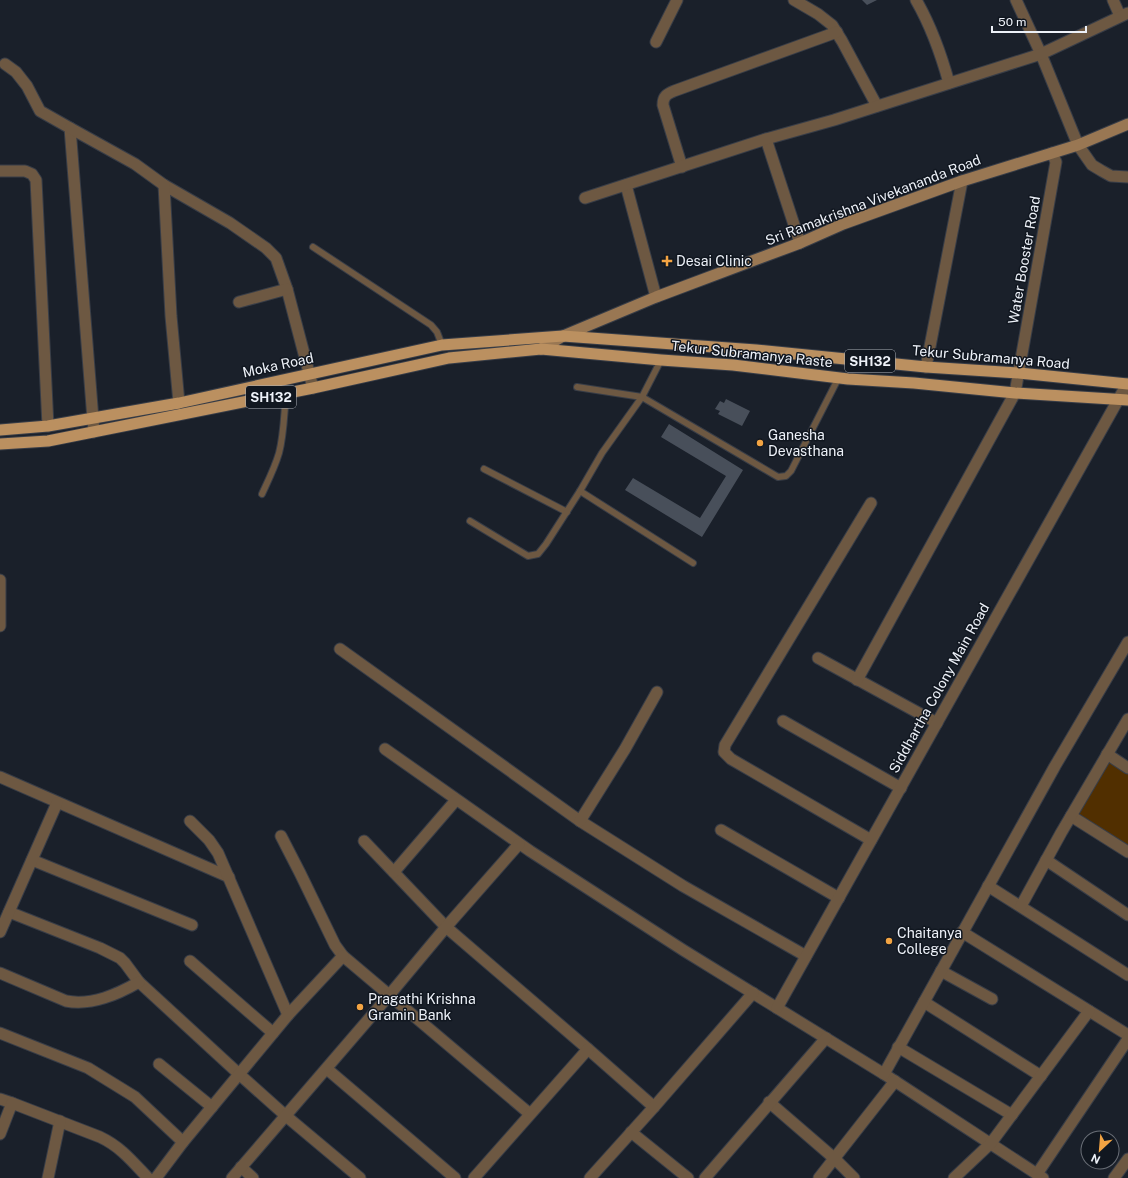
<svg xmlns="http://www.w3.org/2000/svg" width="1128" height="1178" font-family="'Public Sans',sans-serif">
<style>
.green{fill:#512f00}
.building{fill:#484f5a}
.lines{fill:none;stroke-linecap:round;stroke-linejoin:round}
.service-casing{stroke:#383d47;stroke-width:8}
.minor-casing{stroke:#383d47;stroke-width:13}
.secondary-casing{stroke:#383d47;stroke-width:13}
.primary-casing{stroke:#383d47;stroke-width:13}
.service{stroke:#6d5842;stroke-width:6}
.minor{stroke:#6d5842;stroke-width:11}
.secondary{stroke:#997753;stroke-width:11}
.primary{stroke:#bb9060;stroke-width:11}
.poi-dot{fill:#f3a443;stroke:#111720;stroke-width:1.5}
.labels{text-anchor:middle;stroke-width:3;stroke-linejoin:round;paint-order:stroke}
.shield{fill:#111720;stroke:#abb0b7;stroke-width:1}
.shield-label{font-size:13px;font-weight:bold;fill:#edf1f8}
.street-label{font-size:14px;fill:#edf1f8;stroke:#111720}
.poi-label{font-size:14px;fill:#edf1f8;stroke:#111720;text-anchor:start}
</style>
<rect width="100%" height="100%" fill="#1a202a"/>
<path class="green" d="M1108,758L1128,770V849L1075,816Z"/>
<g class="building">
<path d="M862,0H877L867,5Z"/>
<path d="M726,399L750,411L742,426L718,414L720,411L715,409L720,401L724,403Z"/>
<path d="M669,424L743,470L702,537L625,490L633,478L700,518L726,476L661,437Z"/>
</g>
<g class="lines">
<defs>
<g id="service">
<path d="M313,247L431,325L437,332L442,345"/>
<path d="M577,387L642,397L778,477L786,476L791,471L839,377"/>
<path d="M484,469L567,512"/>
<path d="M580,491L693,563"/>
<path d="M262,494C268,481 275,467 279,453C284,434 284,414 286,394"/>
<path d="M470,521L528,556L538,554L546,544L580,491L602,453L642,397L661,360"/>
</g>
<g id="minor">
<path d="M794,0L818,14L832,25L842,41L877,106"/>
<path d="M916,0C931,26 941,54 949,83"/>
<path d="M1016,0L1041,54L1078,145L1092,165L1102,171L1111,176L1128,177"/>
<path d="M1113,0L1120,16"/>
<path d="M656,42L677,0"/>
<path d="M5,64L16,72L27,86L40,111L70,128L94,432"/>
<path d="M70,128L135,164L164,185L230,223L266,248L276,258L287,289L313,388"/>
<path d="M766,139L800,243"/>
<path d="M682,167L663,105C663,96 667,94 674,91L837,32"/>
<path d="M0,171H25L32,174L36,180L48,426"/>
<path d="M164,185L171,316L179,403"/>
<path d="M626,185L656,297"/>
<path d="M585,198L766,139L834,120L1041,54L1128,13"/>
<path d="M239,302L287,289"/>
<path d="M926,367L962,181"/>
<path d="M871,503L725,745L724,752L731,759L871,840"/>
<path d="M0,580V626"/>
<path d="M340,649L580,821L683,886L806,956"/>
<path d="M818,658L937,723"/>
<path d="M857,680L1015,393L1056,162L1052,153"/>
<path d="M783,721L901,788"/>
<path d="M385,749L530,851L683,950L884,1074L1043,1178"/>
<path d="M1107,754L1128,768"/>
<path d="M0,777L229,877"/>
<path d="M1071,816L1128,852"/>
<path d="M190,821L209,840L218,853L288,1015"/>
<path d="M580,821L625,749L657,692"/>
<path d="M721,830L839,898"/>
<path d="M281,836L300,873L335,945L343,956L530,1114"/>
<path d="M364,841L446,927L588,1049L654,1107"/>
<path d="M32,860L192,925"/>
<path d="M1046,860L1128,915"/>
<path d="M394,872L456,800"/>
<path d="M988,886L1128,975"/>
<path d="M1021,906L1061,833L1128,719"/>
<path d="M9,912L100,948L120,958L125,963L139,982L239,1074L286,1116L360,1178"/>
<path d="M0,932L57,803"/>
<path d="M962,932L1128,1035"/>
<path d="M190,961L273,1033"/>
<path d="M941,971L992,999"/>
<path d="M0,973L66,1001C92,1006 118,994 139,982"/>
<path d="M924,1002L1041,1076"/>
<path d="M777,1008L1127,384"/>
<path d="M0,1033L88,1068L135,1097L183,1142"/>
<path d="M898,1047L1012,1115"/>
<path d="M159,1064L212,1107"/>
<path d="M327,1069L455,1178"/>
<path d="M884,1074L1055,766L1128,642"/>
<path d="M0,1099L12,1103"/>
<path d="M769,1102L835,1159L854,1178"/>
<path d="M631,1132L688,1178"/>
<path d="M0,1134L12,1103L100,1137C121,1147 132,1161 148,1178"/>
<path d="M241,1167L253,1178"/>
<path d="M1037,1174L1128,1039"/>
<path d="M48,1178L60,1121"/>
<path d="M156,1178L183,1142L288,1015L343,956"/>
<path d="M232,1178L386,999L446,927L519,844"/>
<path d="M474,1178L588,1049"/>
<path d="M590,1178L654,1107L753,993"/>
<path d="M705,1178L826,1038"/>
<path d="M819,1178L895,1081"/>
<path d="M954,1178L991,1143L1089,1011"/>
<path d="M1114,1178L1128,1159"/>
</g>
<path id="secondary" d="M541,349L563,336L656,297L800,243L843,224L962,181L1078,145L1128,124"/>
<g id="primary">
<path d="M0,430L48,426L179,403L442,345L563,336L756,350L926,367L1019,373L1128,384"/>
<path d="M0,444L48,441L313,388L449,358L541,349L661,360L733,365L848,379L914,383L1015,393L1128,400"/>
</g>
</defs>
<use href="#service" class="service-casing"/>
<use href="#minor" class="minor-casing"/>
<use href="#secondary" class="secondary-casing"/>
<use href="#primary" class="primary-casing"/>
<use href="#service" class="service"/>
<use href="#minor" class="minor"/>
<use href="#secondary" class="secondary"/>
<use href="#primary" class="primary"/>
</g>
<g class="poi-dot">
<path d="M665 255h4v4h4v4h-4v4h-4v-4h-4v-4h4z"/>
<circle cx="760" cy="443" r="4"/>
<circle cx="889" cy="941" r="4"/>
<circle cx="360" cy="1007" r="4"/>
</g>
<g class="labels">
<g class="shield">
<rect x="845" y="350" width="50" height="22" rx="3"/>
<rect x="246" y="386" width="50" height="22" rx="3"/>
</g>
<g class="shield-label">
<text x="870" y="366">SH132</text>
<text x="271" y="402">SH132</text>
</g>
<g class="street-label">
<text transform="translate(873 200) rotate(-21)" y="5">Sri Ramakrishna Vivekananda Road</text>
<text transform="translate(1024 260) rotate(-80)" y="5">Water Booster Road</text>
<text transform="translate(752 354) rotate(6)" y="5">Tekur Subramanya Raste</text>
<text transform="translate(991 357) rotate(5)" y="5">Tekur Subramanya Road</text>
<text transform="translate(278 365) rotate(-12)" y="5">Moka Road</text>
<text transform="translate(939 688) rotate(-61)" y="5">Siddhartha Colony Main Road</text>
</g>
<g class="poi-label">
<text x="676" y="266">Desai Clinic</text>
<text x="768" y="440">Ganesha<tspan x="768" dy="16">Devasthana</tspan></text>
<text x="897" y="938">Chaitanya<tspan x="897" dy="16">College</tspan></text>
<text x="368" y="1004">Pragathi Krishna<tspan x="368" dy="16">Gramin Bank</tspan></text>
</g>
</g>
<g transform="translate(1100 1150) rotate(206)"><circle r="19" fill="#111720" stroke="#696e76"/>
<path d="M0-3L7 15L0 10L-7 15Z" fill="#f3a443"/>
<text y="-6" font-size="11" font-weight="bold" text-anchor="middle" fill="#edf1f8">N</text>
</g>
<path d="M992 26v6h94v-6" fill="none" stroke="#edf1f8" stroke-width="2"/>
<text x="998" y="26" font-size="12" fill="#edf1f8" stroke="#111720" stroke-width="3" paint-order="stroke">50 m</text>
</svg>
